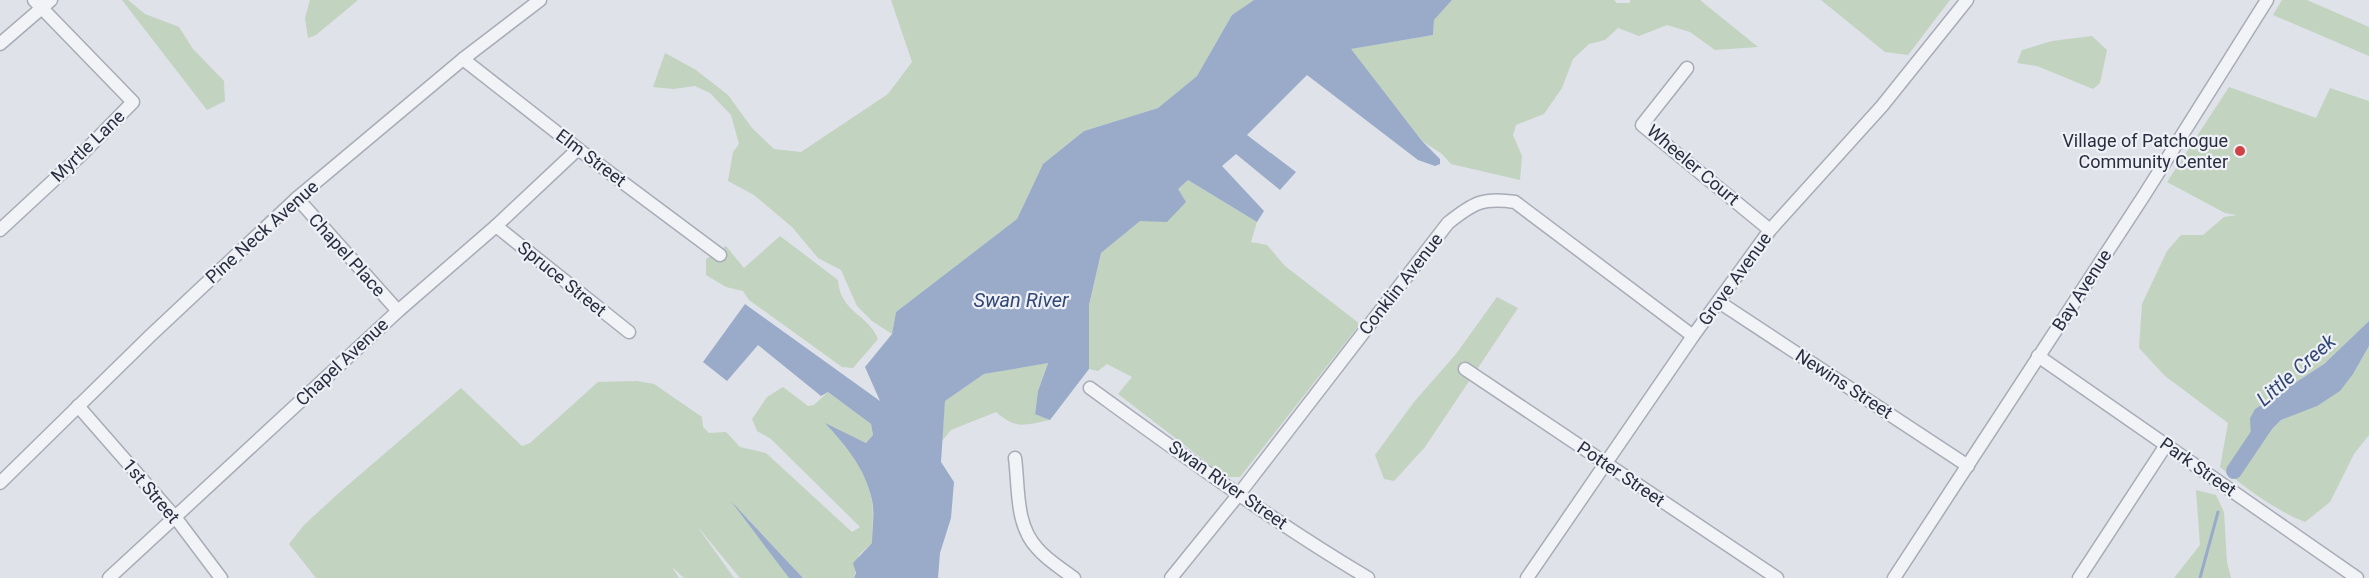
<svg xmlns="http://www.w3.org/2000/svg" width="2369" height="578" font-family="Roboto,sans-serif">
<style>
.green{fill:#c2d3c0}
.water{fill:#99abc9}
.lines{fill:none;stroke-linecap:round;stroke-linejoin:round}
.stream{stroke:#99abc9;stroke-width:3}
.river{stroke:#99abc9;stroke-width:16}
.minor-casing{stroke:#a8acb6;stroke-width:15}
.minor{stroke:#f2f3f7;stroke-width:12}
.poi-dot{fill:#d04246;stroke:#eff1f6;stroke-width:2}
.labels{text-anchor:middle;stroke-width:4.5;stroke-linejoin:round;paint-order:stroke}
.poi-label{font-size:18px;fill:#282e40;stroke:#eff1f6;text-anchor:end}
.street-label{font-size:18px;fill:#282e40;stroke:#eff1f6}
.water-label{font-size:20px;font-style:italic;fill:#314775;stroke:#eff1f6}
</style>
<rect width="100%" height="100%" fill="#dfe2e9"/>
<g class="green">
<path d="M122,0H128L145,14L179,27L193,49L224,81L225,101L207,110Z"/>
<path d="M310,0H358L316,35L308,38L305,18Z"/>
<path d="M891,0H1254L1232,15L1197,76L1158,108L1084,131L1043,164L1017,219L896,312L892,334L872,321L857,306L841,270L818,258L792,227L754,195L728,181L733,152L739,144L731,115L710,93L695,86L673,89L653,87L665,53L696,70L728,95L752,128L774,149L801,152L888,94L912,62Z"/>
<path d="M1452,0H1614L1617,3H1630V0H1700L1758,47L1715,50L1690,32L1667,25L1639,36L1618,28L1605,40L1589,44L1573,59L1562,88L1544,114L1516,125L1513,135L1522,156L1520,180L1451,164L1442,154L1422,141L1350,49L1433,35L1434,20Z"/>
<path d="M1821,0H1950L1908,55L1885,52Z"/>
<path d="M2282,0H2307L2369,27V56L2273,15Z"/>
<path d="M2092,36L2107,50L2100,83L2093,89L2037,66L2017,63L2022,50L2052,41Z"/>
<path d="M2229,87L2316,118L2330,88L2369,101V321L2324,364L2255,409L2250,418L2259,442L2281,420L2299,412L2353,374L2369,346V435L2354,454L2330,502L2305,522C2273,509 2247,489 2220,467L2228,423L2165,376L2139,348L2142,304L2167,251L2181,235H2203L2224,217L2237,215L2225,213L2167,182Z"/>
<path d="M1188,180L1257,222L1251,242L1267,245L1285,266L1360,324L1240,477H1226L1118,394L1132,377L1107,364L1098,371L1089,369V305L1101,253Z"/>
<path d="M780,236L838,280C840,312 868,314 878,339L853,368L842,367L749,300L743,291L726,287L706,275V259L726,246L744,268Z"/>
<path d="M1497,297L1518,308L1425,447L1394,481L1384,479L1375,455L1414,402L1456,354Z"/>
<path d="M1048,362L1038,391L1035,413L1050,420C1024,425 1017,430 996,412L951,430L942,441L945,401L984,374Z"/>
<path d="M637,381L654,384L702,417L703,427L709,433L726,432L740,447L766,453L852,532L860,527L771,439L757,431L752,419L767,397L783,387L808,406L814,405L828,392L871,424L873,435L866,443L827,425C847,447 866,470 872,501C874,514 872,530 872,543L859,555L854,578H803L737,507L789,578H740L697,526L734,578H684L672,567L679,578H316L289,544L304,525L341,491L461,388L522,446L530,443L598,382Z"/>
<path d="M2196,490L2216,495L2224,512L2227,562L2231,578H2174L2200,545Z"/>
</g>
<g class="water">
<path d="M1254,0H1452L1434,20L1433,35L1351,49L1422,141L1440,159V164L1435,166L1418,160L1307,75L1247,135L1296,172L1280,190L1236,154L1222,166L1264,211L1257,222L1188,180L1178,189L1186,202L1167,222L1140,221L1101,253L1089,305V369L1050,420L1035,414L1038,391L1048,363L984,374L945,401L941,462L954,482L951,518L940,553L938,578H854L856,573L853,563L872,543C872,530 875,513 872,500C865,468 846,446 825,423L866,443L873,435L871,424L828,392L821,396L758,345L727,381L703,362L745,304L880,401L865,367L892,334L896,312L1017,219L1043,164L1084,131L1158,108L1197,76L1232,15Z"/>
<path d="M2369,321V346L2353,374L2340,391L2317,406L2281,420L2259,442L2251,437L2250,418L2255,409L2324,364Z"/>
<path d="M731,501L803,578H789Z"/>
</g>
<g class="lines">
<path class="stream" d="M2200,578L2218,512"/>
<path class="river" d="M2234,471L2267,422"/>
<defs>
<g id="minor">
<path d="M0,44L51,0"/>
<path d="M463,59L578,149L720,255"/>
<path d="M1687,68L1642,125L1770,230"/>
<path d="M297,198L398,311"/>
<path d="M496,226L629,332"/>
<path d="M0,230L81,155L133,102L34,0"/>
<path d="M1719,302L1968,466"/>
<path d="M2038,356L2357,578"/>
<path d="M1465,369L1777,578"/>
<path d="M1090,388C1181,454 1272,521 1368,578"/>
<path d="M78,406L175,517L221,578"/>
<path d="M1015,458C1019,488 1015,524 1037,548C1047,560 1062,569 1074,578"/>
<path d="M0,483L150,336L297,198L463,59L540,0"/>
<path d="M109,578L398,311L496,226L578,149"/>
<path d="M1171,578L1239,494L1448,223C1473,203 1483,197 1515,202L1693,336"/>
<path d="M1527,578L1693,336L1770,230L1882,106L1967,0"/>
<path d="M1894,578L2143,197L2267,0"/>
<path d="M2079,578L2166,445"/>
</g>
</defs>
<use href="#minor" class="minor-casing"/>
<use href="#minor" class="minor"/>
</g>
<circle class="poi-dot" cx="2240" cy="151" r="6"/>
<g class="labels">
<g class="poi-label">
<text x="2228" y="147">Village of Patchogue<tspan x="2228" dy="21">Community Center</tspan></text>
</g>
<g class="street-label">
<text transform="translate(88 146) rotate(-44)" y="6">Myrtle Lane</text>
<text transform="translate(591 158) rotate(37)" y="6">Elm Street</text>
<text transform="translate(1693 165) rotate(40)" y="6">Wheeler Court</text>
<text transform="translate(262 232) rotate(-42)" y="6">Pine Neck Avenue</text>
<text transform="translate(347 255) rotate(48)" y="6">Chapel Place</text>
<text transform="translate(562 279) rotate(39)" y="6">Spruce Street</text>
<text transform="translate(1735 279) rotate(-54)" y="6">Grove Avenue</text>
<text transform="translate(1401 284) rotate(-52)" y="6">Conklin Avenue</text>
<text transform="translate(2082 290) rotate(-57)" y="6">Bay Avenue</text>
<text transform="translate(342 362) rotate(-43)" y="6">Chapel Avenue</text>
<text transform="translate(1844 384) rotate(33)" y="6">Newins Street</text>
<text transform="translate(2198 467) rotate(35)" y="6">Park Street</text>
<text transform="translate(1621 474) rotate(34)" y="6">Potter Street</text>
<text transform="translate(1228 485) rotate(35)" y="6">Swan River Street</text>
<text transform="translate(151 491) rotate(50)" y="6">1st Street</text>
</g>
<g class="water-label">
<text x="1021" y="307">Swan River</text>
<text transform="translate(2296 370) rotate(-41)" y="7">Little Creek</text>
</g>
</g>
</svg>
